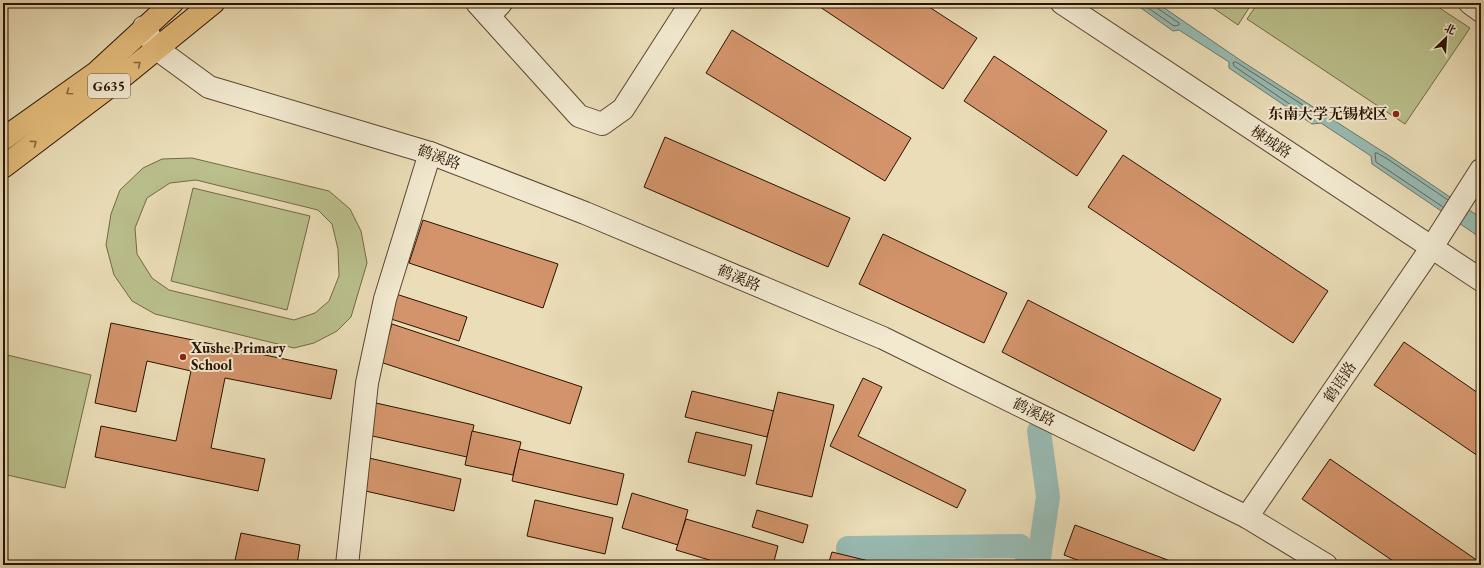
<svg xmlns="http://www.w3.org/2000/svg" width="1484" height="568" font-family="'EB Garamond','Noto Serif SC',serif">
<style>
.green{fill:#bac08c;stroke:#726946;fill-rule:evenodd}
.water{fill:#98bbb3;stroke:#6c776b}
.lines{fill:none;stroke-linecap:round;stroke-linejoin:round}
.shore{stroke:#62665a;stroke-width:1}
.canal{stroke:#98bbb3;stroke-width:24}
.building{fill:#d3946b;stroke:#2b1200}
.minor-casing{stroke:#5b452e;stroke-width:24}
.highway-casing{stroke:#2b1200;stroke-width:24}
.minor{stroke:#f1e9d0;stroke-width:22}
.highway{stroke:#e5be7c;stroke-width:22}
.oneway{stroke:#88683e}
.poi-dot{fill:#8f2418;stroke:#f1e9d0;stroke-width:1.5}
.labels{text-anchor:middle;stroke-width:4;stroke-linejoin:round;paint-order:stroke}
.shield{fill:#f1e9d0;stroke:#66523e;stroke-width:1}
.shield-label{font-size:14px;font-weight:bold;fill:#2b1200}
.poi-label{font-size:15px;font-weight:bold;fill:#2b1200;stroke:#f1e9d0;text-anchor:end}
.street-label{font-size:15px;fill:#2b1200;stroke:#f1e9d0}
</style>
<rect width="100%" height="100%" fill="#eaddb7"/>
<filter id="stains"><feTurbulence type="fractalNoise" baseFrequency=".005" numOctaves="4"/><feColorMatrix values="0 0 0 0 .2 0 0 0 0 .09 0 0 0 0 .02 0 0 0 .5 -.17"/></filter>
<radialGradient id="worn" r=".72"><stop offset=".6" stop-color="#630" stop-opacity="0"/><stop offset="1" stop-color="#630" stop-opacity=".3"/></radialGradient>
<g class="green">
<path d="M1206,3H1252L1238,25Z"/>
<path d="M1258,3H1432L1470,28L1405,124L1247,19Z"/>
<path d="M192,158L329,191L350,209L361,231L367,263L351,317L337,331L314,343L294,348L155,314L132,301L114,275L106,245L111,214L120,190L143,168L162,159ZM196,180L318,210L332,224L338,249L339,276L329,301L315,313L294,320L169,290L152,278L137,254L135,228L147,198L170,183Z"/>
<path d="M193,188L310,216L287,310L171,281Z"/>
<path d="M3,354L91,375L65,488L3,474Z"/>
</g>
<path class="water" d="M1134,3H1157L1243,62L1388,155L1481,218V238L1372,164L1371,156L1321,123L1312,124L1229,68V62L1179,30L1173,31Z"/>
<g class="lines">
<g class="shore">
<path d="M1141,3L1174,26L1179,25V23L1157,8L1156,3"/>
<path d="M1236,62L1320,116V118L1313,120L1234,66L1233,63Z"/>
<path d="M1443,207L1376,162L1375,153H1377L1386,158L1448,200"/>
</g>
<g class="canal">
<path d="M848,548L1020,546L1035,565"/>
<path d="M1038,565L1048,497L1039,431"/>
</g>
</g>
<g class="building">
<path d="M814,3H923L977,38L943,89Z"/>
<path d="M732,30L911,138L885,181L706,73Z"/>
<path d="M994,56L1107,131L1077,176L964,101Z"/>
<path d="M665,137L850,218L828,267L644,187Z"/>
<path d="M1123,155L1328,291L1293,343L1088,207Z"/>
<path d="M423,220L558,264L543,308L409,263Z"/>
<path d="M883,234L1007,293L984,343L859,284Z"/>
<path d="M396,294L467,317L459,341L388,318Z"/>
<path d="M1028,300L1221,399L1194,451L1002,352Z"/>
<path d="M111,323L337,370L331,399L225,378L211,448L265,459L258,491L95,457L101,426L176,441L191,371L147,361L136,412L95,403Z"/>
<path d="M392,324L582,387L570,424L380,362Z"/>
<path d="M1404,342L1481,395V458L1374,385Z"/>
<path d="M863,378L882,387L858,436L966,490L957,508L830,446Z"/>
<path d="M692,391L774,411L767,437L685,417Z"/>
<path d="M778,392L834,405L812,497L756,484Z"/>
<path d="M376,403L474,425L467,457L368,435Z"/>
<path d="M472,431L521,442L513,475L465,465Z"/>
<path d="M696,432L752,445L745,476L688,462Z"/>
<path d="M519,449L624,474L617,505L512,481Z"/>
<path d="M369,458L461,479L454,511L361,490Z"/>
<path d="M1330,459L1481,563V565H1399L1302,499Z"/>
<path d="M632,493L688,510L678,545L622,528Z"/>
<path d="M535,500L613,518L605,554L527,536Z"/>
<path d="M757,510L808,525L803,543L752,527Z"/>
<path d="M686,519L778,546L773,565H726L676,550Z"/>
<path d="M1075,525L1181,565H1091L1064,555Z"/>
<path d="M241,533L300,545L297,565H234Z"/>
<path d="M832,552L881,564V565H828Z"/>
</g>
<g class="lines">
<defs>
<g id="minor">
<path d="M477,3L579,116L602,124L623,109L691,3"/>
<path d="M1062,3L1481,280"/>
<path d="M1470,3L1481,11"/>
<path d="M489,16L501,3"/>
<path d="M144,27L157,49L209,87L430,153L585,213L883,338L1247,517L1326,565"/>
<path d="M1247,517L1432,247L1481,170"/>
<path d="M347,565L367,383L385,299L430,153"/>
</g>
<g id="highway">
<path d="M3,139L96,73L172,3"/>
<path d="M3,167L122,77L213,3"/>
</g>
</defs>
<use href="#minor" class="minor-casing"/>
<use href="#highway" class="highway-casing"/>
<use href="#minor" class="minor"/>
<use href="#highway" class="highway"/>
</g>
<defs><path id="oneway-chevron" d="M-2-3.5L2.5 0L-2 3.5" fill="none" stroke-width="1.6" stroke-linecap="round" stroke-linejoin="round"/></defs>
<g class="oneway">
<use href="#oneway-chevron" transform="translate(138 64) rotate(-39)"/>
<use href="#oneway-chevron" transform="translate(69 92) rotate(145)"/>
<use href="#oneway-chevron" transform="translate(34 143) rotate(-37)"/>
</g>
<g class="poi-dot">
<circle cx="1396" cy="114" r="4"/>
<circle cx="183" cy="357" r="4"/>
</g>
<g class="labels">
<rect class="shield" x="88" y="74" width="42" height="24" rx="3"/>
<g class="shield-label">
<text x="109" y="91">G635</text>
</g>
<g class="poi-label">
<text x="1388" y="119">东南大学无锡校区</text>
<text x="191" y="353" text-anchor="start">Xushe Primary<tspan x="191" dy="17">School</tspan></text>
</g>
<g class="street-label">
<text transform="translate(1271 142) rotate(34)" y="5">楝城路</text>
<text transform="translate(439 157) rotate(20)" y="5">鹤溪路</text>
<text transform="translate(739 278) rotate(23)" y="5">鹤溪路</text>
<text transform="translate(1340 382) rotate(-56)" y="5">鹤语路</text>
<text transform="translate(1034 412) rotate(26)" y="5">鹤溪路</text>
</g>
</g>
<rect width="1484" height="568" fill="none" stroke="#eaddb7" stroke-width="16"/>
<rect x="4" y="4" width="1476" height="560" fill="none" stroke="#2b1200" stroke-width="2"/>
<rect x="8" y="8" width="1468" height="552" fill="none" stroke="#2b1200"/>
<g transform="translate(1446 38) rotate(25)" stroke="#f1e9d0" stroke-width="3" paint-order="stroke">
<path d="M0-3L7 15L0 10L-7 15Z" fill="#2b1200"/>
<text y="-6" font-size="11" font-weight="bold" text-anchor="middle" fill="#2b1200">北</text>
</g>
<rect width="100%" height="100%" filter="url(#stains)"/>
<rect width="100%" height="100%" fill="url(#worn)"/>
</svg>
